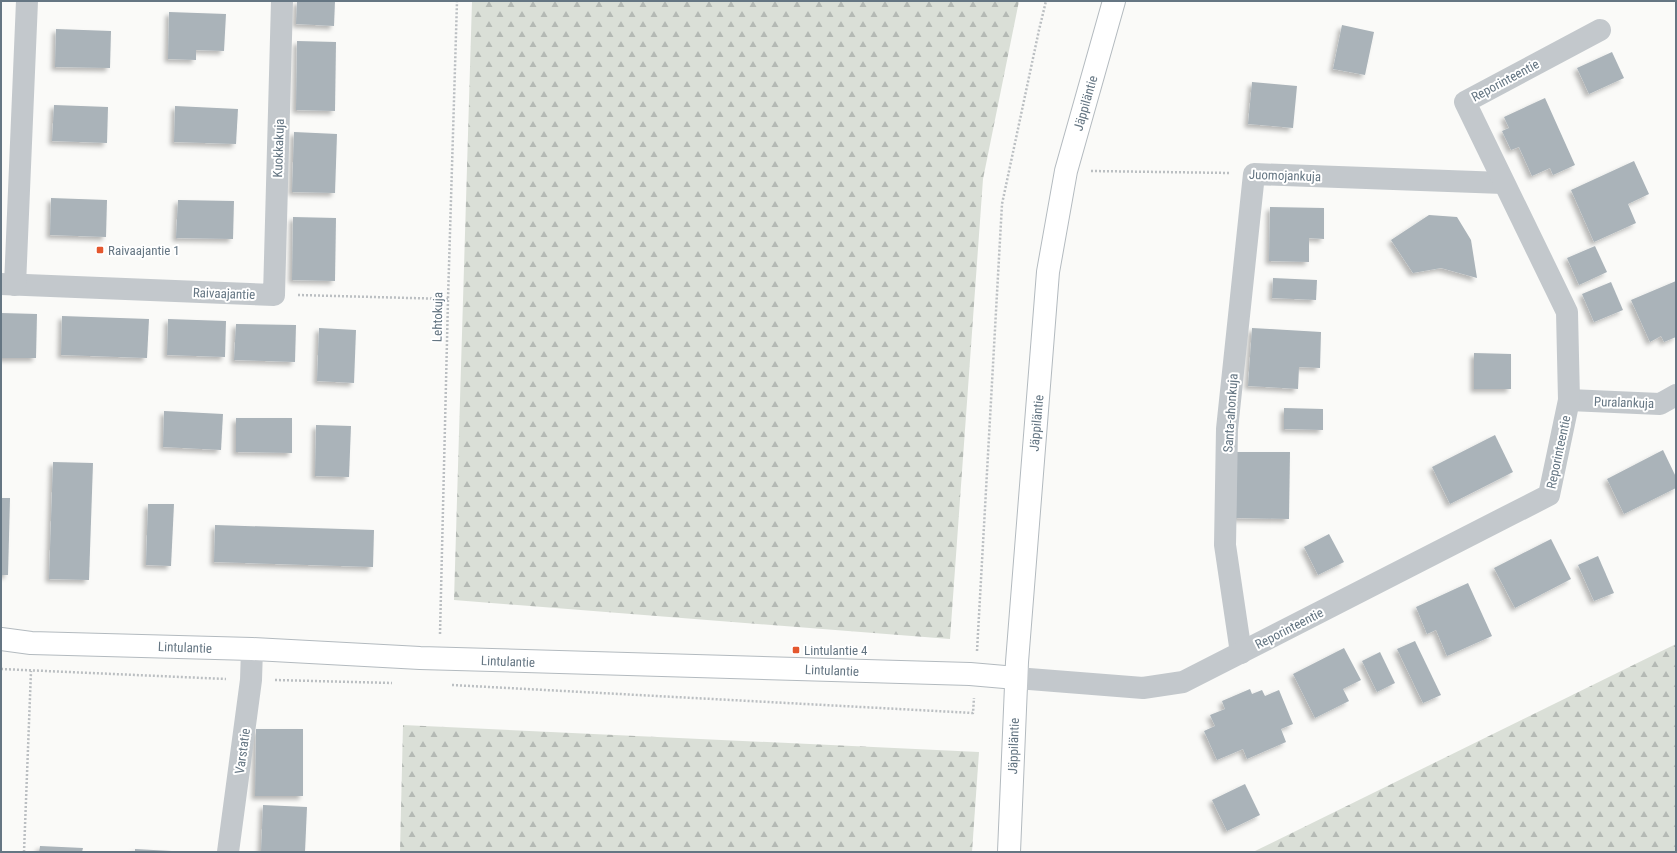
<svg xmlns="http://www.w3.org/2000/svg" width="1677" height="853" font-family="'Roboto Condensed',sans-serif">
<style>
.forest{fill:url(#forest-firs)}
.building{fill:#aab3b9;filter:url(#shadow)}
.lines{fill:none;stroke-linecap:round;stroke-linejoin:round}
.secondary-casing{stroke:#b3babf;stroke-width:24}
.path{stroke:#bbbfc2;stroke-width:2.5;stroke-dasharray:2 2;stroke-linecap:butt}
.street{stroke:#c3c8cc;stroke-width:22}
.secondary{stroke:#fff;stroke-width:22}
.poi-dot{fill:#e4572e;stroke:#fff;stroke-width:1.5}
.labels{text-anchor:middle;stroke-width:4;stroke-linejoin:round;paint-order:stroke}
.street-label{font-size:13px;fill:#657683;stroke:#fff}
.poi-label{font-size:13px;fill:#657683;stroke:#fff;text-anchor:start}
</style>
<defs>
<pattern id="forest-firs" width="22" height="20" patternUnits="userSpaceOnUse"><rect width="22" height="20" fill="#dadfd7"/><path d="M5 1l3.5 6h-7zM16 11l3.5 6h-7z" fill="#b4b9b4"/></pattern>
<filter id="shadow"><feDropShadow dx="-3.5" dy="3.5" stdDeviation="2" flood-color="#0004"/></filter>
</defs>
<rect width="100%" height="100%" fill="#fafaf8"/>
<g class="forest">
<path d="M472,1H1019L983,179L950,639L454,600Z"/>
<path d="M1676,644V852H1253Z"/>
<path d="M403,725L979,752L972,852H400Z"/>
</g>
<g class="building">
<path d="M297,1H335L334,26L296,24Z"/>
<path d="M169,12L226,14L224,51L196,50V60L168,59Z"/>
<path d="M1342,25L1374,32L1365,75L1333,69Z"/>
<path d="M56,29L111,31L110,68L55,67Z"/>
<path d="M297,41L336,42L335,111L296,110Z"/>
<path d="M1612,52L1624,78L1589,94L1577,68Z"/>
<path d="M1252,82L1297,86L1293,128L1248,124Z"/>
<path d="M1545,98L1575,165L1553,175L1550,168L1532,176L1519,147L1511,150L1502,131L1509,128L1504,117Z"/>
<path d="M54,105L108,107L107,143L52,141Z"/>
<path d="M175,106L238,109L236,144L174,142Z"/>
<path d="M294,132L337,134L335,193L292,192Z"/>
<path d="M1634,161L1649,194L1628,204L1636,223L1594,242L1571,190Z"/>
<path d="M51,198L107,200L106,237L50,235Z"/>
<path d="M178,200L234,201L233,239L176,238Z"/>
<path d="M1270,207L1324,208V239L1309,238V262L1269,261Z"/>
<path d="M1429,215L1457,217L1471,240L1477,278L1441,268L1413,273L1391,240Z"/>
<path d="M293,217L336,218L335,281L292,280Z"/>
<path d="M1595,246L1607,272L1579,285L1567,258Z"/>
<path d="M1273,278L1317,280L1316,300L1272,298Z"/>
<path d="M1676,281V337L1664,342L1661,336L1650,342L1631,300Z"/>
<path d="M1611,282L1623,310L1594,322L1582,294Z"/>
<path d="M1,313L37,314L36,358H1Z"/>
<path d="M62,316L149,319L147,358L61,355Z"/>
<path d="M168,319L226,321L225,357L167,355Z"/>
<path d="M236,324L296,325L295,362L234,360Z"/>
<path d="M319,328L356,330L354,383L317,381Z"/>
<path d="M1252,328L1321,332L1320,368L1299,367L1298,389L1248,386Z"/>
<path d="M1474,353L1511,354V389H1474Z"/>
<path d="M1284,408L1323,409V430L1284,429Z"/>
<path d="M164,411L223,414L221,450L163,447Z"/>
<path d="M236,418H292V453L236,452Z"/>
<path d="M316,425L351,426L349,477L315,476Z"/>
<path d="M1495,435L1513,472L1450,504L1432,467Z"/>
<path d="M1663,450L1676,477V488L1624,514L1607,479Z"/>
<path d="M1237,452H1290L1289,519L1236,518Z"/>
<path d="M53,462L93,463L89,580L49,579Z"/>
<path d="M1,498H10L8,575H1Z"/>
<path d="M148,504H174L171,566L146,565Z"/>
<path d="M215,525L374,530L373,567L214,562Z"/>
<path d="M1329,534L1344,562L1318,575L1304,547Z"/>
<path d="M1551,539L1571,579L1515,608L1494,568Z"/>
<path d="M1598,556L1614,593L1594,601L1578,565Z"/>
<path d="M1468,583L1492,636L1447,656L1436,630L1427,634L1416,607Z"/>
<path d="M1415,641L1441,695L1423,703L1397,649Z"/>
<path d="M1344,648L1361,680L1343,689L1349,701L1315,718L1293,674Z"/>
<path d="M1380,652L1395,683L1377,692L1362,661Z"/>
<path d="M1250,689L1252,694L1262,690L1265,696L1279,690L1293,724L1281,729L1286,742L1247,759L1243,749L1217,760L1204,731L1215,726L1210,715L1225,709L1222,701Z"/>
<path d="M256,729H303V796H255Z"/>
<path d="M1245,784L1260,815L1227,831L1212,800Z"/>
<path d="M263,805L307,807L305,852H261Z"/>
<path d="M40,846L83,848L82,852H39Z"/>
<path d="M135,849L172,851V852H135Z"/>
</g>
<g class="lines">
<defs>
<g id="secondary">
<path d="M1,639L31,643L252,649L420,658L970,674L1016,678"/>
<path d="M1009,852L1017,662L1048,272L1066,171L1114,1"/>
</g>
</defs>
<use href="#secondary" class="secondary-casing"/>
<g class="path">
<path d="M1091,171L1230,173"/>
<path d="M298,295L448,299"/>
<path d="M440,634L448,299L457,1"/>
<path d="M977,651L1002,204L1039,30L1046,1"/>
<path d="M1,669L226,679"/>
<path d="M275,680L392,683"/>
<path d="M452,685L973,713L974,698"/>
<path d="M24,852L31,671"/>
</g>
<g class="street">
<path d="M1,284L274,295L282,1"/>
<path d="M15,285L27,1"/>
<path d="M1569,400L1660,404L1676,395"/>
<path d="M1241,653L1225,545L1227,429L1254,174L1503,183"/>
<path d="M1016,678L1143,688L1183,682L1549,495L1569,400L1567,312L1465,102L1600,30"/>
<path d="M228,852L251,680L252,649"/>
</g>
<use href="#secondary" class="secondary"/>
</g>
<g class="poi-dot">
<rect x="96" y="246" width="8" height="8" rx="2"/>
<rect x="792" y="646" width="8" height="8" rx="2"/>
</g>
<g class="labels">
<g class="street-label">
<text transform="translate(1505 80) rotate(-28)" y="5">Reporinteentie</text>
<text transform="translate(1085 103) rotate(-74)" y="5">Jäppiläntie</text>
<text transform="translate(278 148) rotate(-88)" y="5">Kuokkakuja</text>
<text transform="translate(1285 175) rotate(2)" y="5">Juomojankuja</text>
<text transform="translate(224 293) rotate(2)" y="5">Raivaajantie</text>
<text transform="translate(437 317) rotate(-89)" y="5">Lehtokuja</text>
<text transform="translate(1624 402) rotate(2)" y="5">Puralankuja</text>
<text transform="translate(1230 413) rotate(-86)" y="5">Santa-ahonkuja</text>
<text transform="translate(1036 423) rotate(-85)" y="5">Jäppiläntie</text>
<text transform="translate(1558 452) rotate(-78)" y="5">Reporinteentie</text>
<text transform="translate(1289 628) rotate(-27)" y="5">Reporinteentie</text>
<text transform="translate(185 647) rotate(2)" y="5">Lintulantie</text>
<text transform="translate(508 661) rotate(2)" y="5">Lintulantie</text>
<text transform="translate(832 670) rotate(2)" y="5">Lintulantie</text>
<text transform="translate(1013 746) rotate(-88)" y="5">Jäppiläntie</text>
<text transform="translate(242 751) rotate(-82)" y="5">Varstatie</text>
</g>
<g class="poi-label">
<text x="108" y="255">Raivaajantie 1</text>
<text x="804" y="655">Lintulantie 4</text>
</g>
</g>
<rect width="1677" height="853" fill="none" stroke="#657683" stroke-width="4"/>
</svg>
